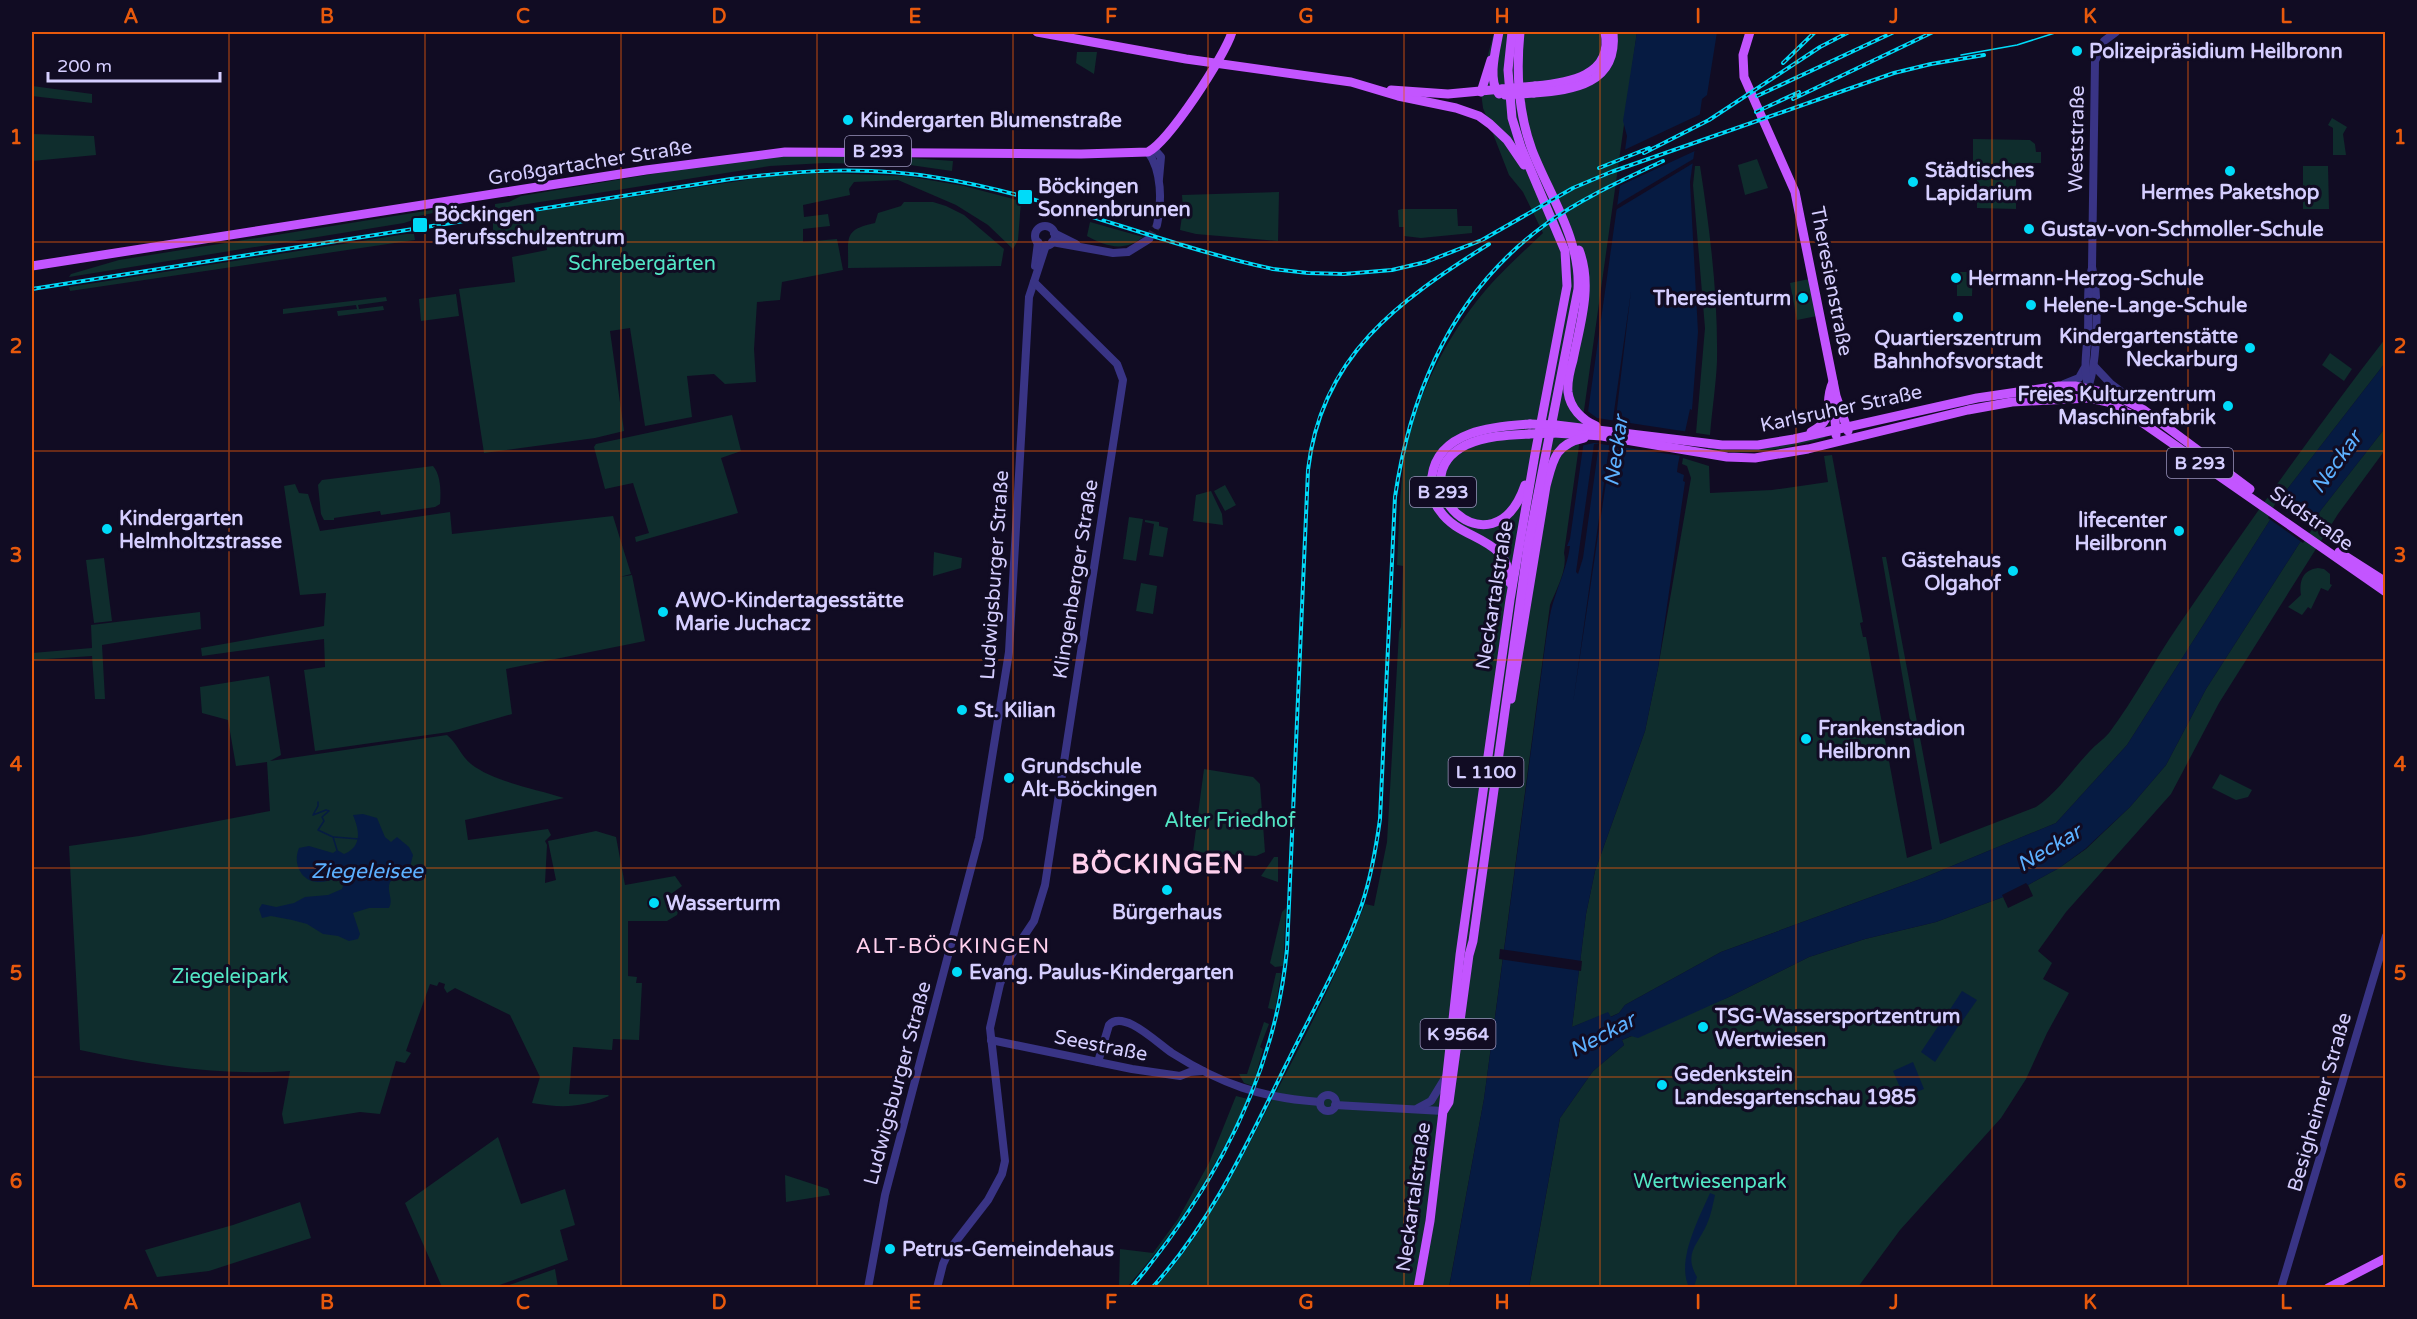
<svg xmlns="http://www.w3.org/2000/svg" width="2417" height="1319" font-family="'Varela Round',sans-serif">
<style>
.green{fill:#0f2d2d}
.water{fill:#061b42;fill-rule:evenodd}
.pier{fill:#110c23}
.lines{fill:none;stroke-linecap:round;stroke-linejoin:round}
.stream{stroke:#061b42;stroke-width:1.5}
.minor-tunnel{stroke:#2e2944;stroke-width:8;stroke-dasharray:8 4;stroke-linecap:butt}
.minor{stroke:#393485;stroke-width:8}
.major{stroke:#c355ff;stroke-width:9}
.tram{stroke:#00dbf9;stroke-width:1.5}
.rail-casing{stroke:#00dbf9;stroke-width:4}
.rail{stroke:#110c23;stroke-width:1.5;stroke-dasharray:4.5;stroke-linecap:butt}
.major-bridge{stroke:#c355ff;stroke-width:9}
.grid{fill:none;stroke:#e8590c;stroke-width:1.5;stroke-opacity:0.55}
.poi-dot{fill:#00dbf9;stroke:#110c23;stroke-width:2}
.labels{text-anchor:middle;stroke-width:6;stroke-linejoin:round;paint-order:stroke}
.shield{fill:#110c23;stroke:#9a94bd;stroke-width:1.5}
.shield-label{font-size:18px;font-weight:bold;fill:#d5ceff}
.poi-label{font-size:20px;font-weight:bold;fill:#d5ceff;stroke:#110c23;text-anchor:start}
.street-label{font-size:20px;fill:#d5ceff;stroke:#110c23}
.park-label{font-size:20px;fill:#53e6c5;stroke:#110c23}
.water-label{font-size:21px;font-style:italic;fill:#5cb0ff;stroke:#110c23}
.neighbourhood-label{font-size:21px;letter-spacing:1.5px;fill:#ffd0ed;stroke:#110c23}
.district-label{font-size:26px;font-weight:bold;letter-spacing:1.5px;fill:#ffd0ed;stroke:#110c23}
.neatline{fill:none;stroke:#e8590c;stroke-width:2}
.grid-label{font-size:20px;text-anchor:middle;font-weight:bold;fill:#e8590c}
</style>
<rect width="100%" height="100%" fill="#110c23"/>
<g class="green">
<path d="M1494,32H1637L1564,553C1568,569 1556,590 1550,605L1484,1099L1449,1287L1155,1288C1205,1233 1239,1164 1273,1098C1306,1035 1339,971 1365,904L1374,906L1387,842L1399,632L1401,627L1403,566L1397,565C1399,529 1399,491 1405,455C1416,400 1441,347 1476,302C1495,277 1520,255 1543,233L1523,192L1509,175L1483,108L1480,85Z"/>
<path d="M1077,52H1097L1094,74L1076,63Z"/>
<path d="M32,86L92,94V103L32,96Z"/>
<path d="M2332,118L2347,127L2343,134L2346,155H2333V128L2328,125Z"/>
<path d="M32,134L94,136L96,155L32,161Z"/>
<path d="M1973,139L2030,140L2035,144L2036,152H2041V163H2016V209L1977,208V173L1973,170Z"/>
<path d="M792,155H870L953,161L952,171L910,165L825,163L770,166L495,209V204L509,202L521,196L742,159Z"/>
<path d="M1757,159L1768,188L1745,195L1738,165Z"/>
<path d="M1695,166H1700C1710,231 1718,295 1717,361C1716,385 1712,410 1710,435L1696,433L1705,328L1693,185Z"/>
<path d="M2303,166H2328L2329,209H2303Z"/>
<path d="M825,173L906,176L964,186L1021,201L1018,240L1013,249L988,225L956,205L898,180L854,182L849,189L850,195L803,205L804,217L828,214L830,226L803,229V242L837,239L843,270L782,282L780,300L757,302L754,349L756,382L725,384L714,374L687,376L692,417L645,426L630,328L610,331L624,431L595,438L484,453L459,289L515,282L512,257L547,250L545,236C527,232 510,238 493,232V218L772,176Z"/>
<path d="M1279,192L1278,241L1196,234L1180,230L1183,209L1182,195Z"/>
<path d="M904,202H933L946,206L964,215L1004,249L1001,266L848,268C849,238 842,230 875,223L878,213L901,206Z"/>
<path d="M444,208V211L413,217V220L404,223L69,277L71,274L119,260Z"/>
<path d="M1402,209H1457L1458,226H1472V233L1421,238L1404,236V227H1399L1398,210Z"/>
<path d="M1090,222L1143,237C1124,252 1107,247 1087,236Z"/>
<path d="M406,234H414L415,240L70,291L69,287Z"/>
<path d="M1957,272H1973L1972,296H1957Z"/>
<path d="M1809,279L1817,316L1797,320L1790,283Z"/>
<path d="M456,294L459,316L421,321L419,299Z"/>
<path d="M386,297L387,301L358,305L359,309L383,306L384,310L338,316L337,311L357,309L356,305L283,314V309Z"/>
<path d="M2385,339V363L2282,496L2270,520L2127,745L2056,823L1923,878L1721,952L1625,1005L1619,1013L1610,1017L1608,1013L1572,1027L1586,914L1595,871L1645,731L1658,668L1691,478L1687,466L1682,464L1683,458L1709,466L1710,493L1772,490L1828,482L1824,456L1832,455L1863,622L1860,623L1863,637H1866L1907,858L1932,849L1882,557H1886L1940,844L2036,807C2058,792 2071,771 2089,752C2095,745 2103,740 2109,733C2134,700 2154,661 2178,626C2245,528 2313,432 2385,339Z"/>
<path d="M2330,353L2352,369L2344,381L2322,365Z"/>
<path d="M732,415L741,451L721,458L738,513L636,542L635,537L649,533L633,483L605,489L594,447L596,444Z"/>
<path d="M2385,428V450L2338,514L2219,703L2171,794L2066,912L2038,951L2052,963L2043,979L2069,993L2047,1033L2026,1079L2001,1118L1900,1230L1858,1287L1529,1288L1560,1118L1593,1071L1624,1045L1622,1040L1729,997L1809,957L1865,939L1936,922L2003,897L2008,908L2033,896L2028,885L2059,868L2086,849L2130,807L2166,765L2206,689L2297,547L2321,510Z"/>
<path d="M1824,436L1825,438C1786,448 1748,457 1708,450V448C1748,454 1785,445 1824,436Z"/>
<path d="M433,466C441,475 441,493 440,504L435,507L381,515L380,511L334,518V520H324L321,514L318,485L322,480Z"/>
<path d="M295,484L299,493L308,494L320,531L450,512L452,534L613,516L631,574L620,577L632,575L645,641L506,669L512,714L449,732L315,751L304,670L325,667L324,639L202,656L201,648L324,626L326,593L300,595L284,486Z"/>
<path d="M1225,485L1236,505L1225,511L1214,491Z"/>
<path d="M1211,491L1222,514L1223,525L1193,521L1196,495Z"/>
<path d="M1129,517L1143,519L1136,561L1123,559Z"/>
<path d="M1145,520L1159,522V526L1168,528L1163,557L1149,555L1154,524L1145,522Z"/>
<path d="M934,552L962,558L961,568L933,576Z"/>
<path d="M104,558L112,621L94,623L86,560Z"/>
<path d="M2318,568L2324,569L2330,574V584L2332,585L2328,591L2321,588L2311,609L2308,607L2302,615L2288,607L2301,595C2299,580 2303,570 2318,568Z"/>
<path d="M1141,583L1157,586L1153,614L1136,611Z"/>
<path d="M200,612L201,629L102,645L105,699H95L92,656L32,660V653L92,648L91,625Z"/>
<path d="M269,676L281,755L270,761L447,735C457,743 461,756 471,764C494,782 536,789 564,798L465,820L468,840L548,829L551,835L545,841L547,845L545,883L556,880L548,841L596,831L616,837L625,885L675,876L682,886L671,894L668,901L679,909L677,915L667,921H628V976L637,977L636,983H642L639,1040L613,1039L612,1050L573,1047L569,1094L608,1095L609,1096C580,1108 562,1108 532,1103L540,1077L510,1015L455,988L447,993L444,988L445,984L439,982L437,986L430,984L406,1051L411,1053L405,1063L396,1061L380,1114L360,1112L284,1124L282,1114L290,1071C219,1076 150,1065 80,1050L69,846L139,836L270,811L267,762L236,766L228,720L202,713L200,687Z"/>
<path d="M1204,769L1253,777L1260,784L1265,852L1256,856L1193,852Z"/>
<path d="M2220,774L2252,790L2248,797L2236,800L2212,788Z"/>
<path d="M1274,857H1278V882L1261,876Z"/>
<path d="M1286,908L1283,966L1275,967L1270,963L1282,912Z"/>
<path d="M1276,973H1281L1275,1010L1268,1008Z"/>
<path d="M1264,1022L1269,1024L1260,1047L1263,1049L1253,1086L1244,1083L1239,1074H1247Z"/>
<path d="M1236,1096L1248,1099C1215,1169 1178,1230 1127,1287H1119L1120,1249L1153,1253L1178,1219L1209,1163Z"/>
<path d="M498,1137L521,1204L565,1189L575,1225L560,1230L568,1260L494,1287H442L405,1203Z"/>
<path d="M785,1175L828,1189L830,1195L786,1202Z"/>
<path d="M300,1202L311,1238L209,1271L157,1277L145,1250L233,1225Z"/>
<path d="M555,1269L558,1287H504Z"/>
</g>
<g class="water">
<path d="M1637,32H1717L1707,95L1702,99L1690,182L1698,332L1692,410L1690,409L1678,464L1677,472L1684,475L1683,481L1685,482L1658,668L1645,731L1595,871L1586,914L1572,1027L1608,1012L1611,1017L1619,1013L1625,1005L1721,952L1923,878L2056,823L2127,745L2270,520L2282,496L2385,363V428L2321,510L2297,547L2206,689L2166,765L2130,807L2085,849L2059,868L2028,885L2026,883L2002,895L2003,897L1936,922L1865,939L1809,957L1729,997L1638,1038L1631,1036L1622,1040L1624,1045L1593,1071L1560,1118L1529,1287L1449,1288L1484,1099L1547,632C1549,622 1550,612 1553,603C1559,583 1567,567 1570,546H1567L1570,539L1627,136L1623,121ZM1631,291L1612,451L1608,469L1573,703ZM1594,444H1599L1583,558L1578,574L1576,572Z"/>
<path d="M363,814L377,818L385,837L391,842L397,837L409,847L413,855L410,867L390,882C386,891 394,899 389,908H369L353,913L360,934L358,939L349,941L338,936L323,934L307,924L292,920L271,916L262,918L259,909L262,904L276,907L294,903L305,897L328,895L342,889L344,883L339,878C332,879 327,882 320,882C302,883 292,864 299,848L309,846L333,853L337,850L344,854C363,846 359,830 353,815Z"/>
<path d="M1962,991L1977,1000L1961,1023L1947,1014Z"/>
<path d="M1945,1016L1959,1025L1935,1062L1921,1052Z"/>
<path d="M1913,1062L1924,1089L1904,1097L1893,1071Z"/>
<path d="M1710,1193L1715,1195C1713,1204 1711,1215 1707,1224C1698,1245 1683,1253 1697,1277L1694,1287H1689C1676,1261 1699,1218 1710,1193Z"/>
</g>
<g class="pier">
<path d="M1703,113L1697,150L1617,187L1622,151Z"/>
<path d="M1695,158V162L1614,211V207L1623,201Z"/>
<path d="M1585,409L1597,418L1689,432L1682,456L1594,443L1580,446Z"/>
<path d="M2278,498L2315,525L2303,543L2268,518Z"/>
<path d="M1500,949L1582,961L1581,971L1499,959Z"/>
</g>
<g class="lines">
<g class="stream">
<path d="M318,802V806L313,815L326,810L329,811L322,817L324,821L318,830L333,837L337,850"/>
<path d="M334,837L359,839"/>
</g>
<path class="minor-tunnel" d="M1149,239L1157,225"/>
<g class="minor">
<path d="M1154,149L1161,157L1159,179"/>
<path d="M1148,152C1162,171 1162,202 1157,225"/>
<circle cx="1045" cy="236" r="10"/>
<path d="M1054,233L1076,244"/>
<path d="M1052,242L1113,253L1128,252L1149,239"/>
<path d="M1035,266L1038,242"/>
<path d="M2094,366L2111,384L2139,405"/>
<path d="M2064,384L2079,378L2084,369"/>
<path d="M2088,387C2098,362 2099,294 2092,267L2095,61L2104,41L2116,32"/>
<path d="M2088,387C2083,367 2087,350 2088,330C2089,309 2086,288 2092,268"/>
<path d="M991,1040L1132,1069L1180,1076L1190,1072L1203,1071"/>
<path d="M1098,1062L1109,1025C1124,1009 1158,1044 1172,1053C1221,1084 1261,1098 1320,1102"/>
<circle cx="1328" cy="1103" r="8"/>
<path d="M1335,1105L1443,1111"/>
<path d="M1418,1108L1431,1101L1445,1078"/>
<path d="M868,1288L885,1195L979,838L1009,652L1029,297L1046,245"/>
<path d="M937,1288L943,1264L950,1249L988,1200L1002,1174L1005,1161L990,1028L1000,984L1010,957L1034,921L1045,885L1123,380L1117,364L1034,282"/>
<path d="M2281,1288L2386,936"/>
</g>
<g class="major">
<path d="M1037,32L1186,59L1351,82L1398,96L1456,108L1479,116L1490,124L1507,140L1524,165"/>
<path d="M1750,32L1743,55L1744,77L1795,192L1836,396L1848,431"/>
<path d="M1535,86C1567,83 1614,76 1605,32"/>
<path d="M1391,90L1448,94L1502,89"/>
<path d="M1481,92L1491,60"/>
<path d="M1534,93C1574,90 1618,84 1613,32"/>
<path d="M1499,94C1487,80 1496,49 1499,32"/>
<path d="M1579,250C1593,286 1580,324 1573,360C1570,370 1567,381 1568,392C1570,408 1582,420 1596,426"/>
<path d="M32,266L646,170L785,152L1081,154L1148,152C1169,141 1225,56 1232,32"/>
<path d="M1834,404L1836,435"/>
<path d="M1556,425L1722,445H1758L1794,439L1977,398L2059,386H2075L2115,395L2144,410L2250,489"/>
<path d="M1811,432C1838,418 1822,404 1833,382"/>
<path d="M1554,433L1602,436L1727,457L1755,458L1808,449L1968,410L2012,402L2089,398L2108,402L2130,414L2386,592"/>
<path d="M1525,485C1493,579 1395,481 1466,445C1485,436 1507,435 1529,434"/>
<path d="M2339,552L2386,582"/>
<path d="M1510,583C1509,535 1461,542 1440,511C1432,501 1430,488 1432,476C1438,431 1494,426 1530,424"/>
<path d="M1511,699L1546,486C1553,460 1555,444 1584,438"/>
<path d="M1444,1110L1449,1102L1469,955L1473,941L1528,545L1578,289C1581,240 1549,194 1532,150C1518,112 1516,72 1520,32"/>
<path d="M1418,1288L1430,1221L1442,1120L1460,955L1510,600L1535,454L1567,286L1565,251L1521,147L1512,118L1508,70L1512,32"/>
<path d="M2328,1288L2386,1258"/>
</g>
<path class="tram" d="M1961,55L2017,45L2058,32"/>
<defs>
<g id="rail">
<path d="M1783,63L1815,32"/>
<path d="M1757,96L1894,32"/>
<path d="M1793,99L1933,32"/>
<path d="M1756,112L1799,92"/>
<path d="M1644,153L1709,120L1820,47L1849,32"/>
<path d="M1599,168L1649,148"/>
<path d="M32,289L731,179C801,170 870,166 939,178C1051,196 1161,245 1273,269L1308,273L1344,274L1392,270L1426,262L1482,240L1573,188L1611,172L1894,73L1931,64L1984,55"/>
<path d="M1131,1288C1213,1190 1275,1078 1287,949L1308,470C1321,356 1398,301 1489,244"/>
<path d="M1152,1288C1211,1223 1248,1142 1286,1065C1312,1012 1342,960 1362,904C1371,877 1376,848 1380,819L1395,497C1411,388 1455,290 1546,224C1582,198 1623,180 1663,161"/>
</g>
</defs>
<use href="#rail" class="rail-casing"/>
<use href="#rail" class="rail"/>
<g class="major-bridge">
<path d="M1502,89L1535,86"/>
<path d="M1505,95L1534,93"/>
<path d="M1530,424L1556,425"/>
<path d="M1529,434L1554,433"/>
</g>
</g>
<path class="grid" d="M229,32V1288M425,32V1288M621,32V1288M817,32V1288M1013,32V1288M1208,32V1288M1404,32V1288M1600,32V1288M1796,32V1288M1992,32V1288M2188,32V1288M32,242H2386M32,451H2386M32,660H2386M32,868H2386M32,1077H2386"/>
<g class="poi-dot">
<circle cx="2077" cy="51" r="6"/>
<circle cx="848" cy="120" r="6"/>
<circle cx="2230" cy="171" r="6"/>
<circle cx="1913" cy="182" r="6"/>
<rect x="1017" y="189" width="16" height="16" rx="3"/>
<rect x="412" y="217" width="16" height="16" rx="3"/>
<circle cx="2029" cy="229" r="6"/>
<circle cx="1956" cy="278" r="6"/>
<circle cx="1803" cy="298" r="6"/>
<circle cx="2031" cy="305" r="6"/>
<circle cx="1958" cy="317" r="6"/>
<circle cx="2250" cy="348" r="6"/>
<circle cx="2228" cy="406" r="6"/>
<circle cx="107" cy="529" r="6"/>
<circle cx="2179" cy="531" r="6"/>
<circle cx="2013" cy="571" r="6"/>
<circle cx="663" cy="612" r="6"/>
<circle cx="962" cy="710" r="6"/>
<circle cx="1806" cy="739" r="6"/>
<circle cx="1009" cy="778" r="6"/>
<circle cx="1167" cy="890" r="6"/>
<circle cx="654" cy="903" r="6"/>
<circle cx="957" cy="972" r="6"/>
<circle cx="1703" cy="1027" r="6"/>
<circle cx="1662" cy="1085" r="6"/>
<circle cx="890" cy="1249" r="6"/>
</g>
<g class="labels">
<g class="shield">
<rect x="845" y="136" width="66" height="30" rx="4.5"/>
<rect x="2167" y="448" width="66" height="30" rx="4.5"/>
<rect x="1410" y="477" width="66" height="30" rx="4.5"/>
<rect x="1448.5" y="757" width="75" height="30" rx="4.5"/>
<rect x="1420.5" y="1019" width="75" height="30" rx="4.5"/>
</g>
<g class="shield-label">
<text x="878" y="157">B 293</text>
<text x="2200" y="469">B 293</text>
<text x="1443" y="498">B 293</text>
<text x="1486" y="778">L 1100</text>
<text x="1458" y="1040">K 9564</text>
</g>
<g class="poi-label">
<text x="2089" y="58">Polizeipräsidium Heilbronn</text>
<text x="860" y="127">Kindergarten Blumenstraße</text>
<text x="1925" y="177">Städtisches<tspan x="1925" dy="23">Lapidarium</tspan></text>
<text x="1038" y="193">Böckingen<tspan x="1038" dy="23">Sonnenbrunnen</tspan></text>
<text x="2230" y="199" text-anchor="middle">Hermes Paketshop</text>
<text x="434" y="221">Böckingen<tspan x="434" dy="23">Berufsschulzentrum</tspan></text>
<text x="2041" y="236">Gustav-von-Schmoller-Schule</text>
<text x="1968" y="285">Hermann-Herzog-Schule</text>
<text x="1791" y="305" text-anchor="end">Theresienturm</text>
<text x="2043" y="312">Helene-Lange-Schule</text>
<text x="2238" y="343" text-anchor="end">Kindergartenstätte<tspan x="2238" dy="23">Neckarburg</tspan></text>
<text x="1958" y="345" text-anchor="middle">Quartierszentrum<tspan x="1958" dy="23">Bahnhofsvorstadt</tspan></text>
<text x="2216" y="401" text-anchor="end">Freies Kulturzentrum<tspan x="2216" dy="23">Maschinenfabrik</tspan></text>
<text x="119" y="525">Kindergarten<tspan x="119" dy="23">Helmholtzstrasse</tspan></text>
<text x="2167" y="527" text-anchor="end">lifecenter<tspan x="2167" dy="23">Heilbronn</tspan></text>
<text x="2001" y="567" text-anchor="end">Gästehaus<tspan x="2001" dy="23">Olgahof</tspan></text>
<text x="675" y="607">AWO-Kindertagesstätte<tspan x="675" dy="23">Marie Juchacz</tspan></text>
<text x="974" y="717">St. Kilian</text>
<text x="1818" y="735">Frankenstadion<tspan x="1818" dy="23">Heilbronn</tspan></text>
<text x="1021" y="773">Grundschule<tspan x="1021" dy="23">Alt-Böckingen</tspan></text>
<text x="666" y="910">Wasserturm</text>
<text x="1167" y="919" text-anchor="middle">Bürgerhaus</text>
<text x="969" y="979">Evang. Paulus-Kindergarten</text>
<text x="1715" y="1023">TSG-Wassersportzentrum<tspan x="1715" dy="23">Wertwiesen</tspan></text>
<text x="1674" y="1081">Gedenkstein<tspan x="1674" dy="23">Landesgartenschau 1985</tspan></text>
<text x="902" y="1256">Petrus-Gemeindehaus</text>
</g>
<g class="street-label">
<text transform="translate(2076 139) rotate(-89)" y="7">Weststraße</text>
<text transform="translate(590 162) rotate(-9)" y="7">Großgartacher Straße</text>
<text transform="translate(1832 281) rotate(79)" y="7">Theresienstraße</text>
<text transform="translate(1841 408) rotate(-12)" y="7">Karlsruher Straße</text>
<text transform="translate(2312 518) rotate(35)" y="7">Südstraße</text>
<text transform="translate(994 575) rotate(-86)" y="7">Ludwigsburger Straße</text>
<text transform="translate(1075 579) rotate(-81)" y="7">Klingenberger Straße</text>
<text transform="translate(1494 595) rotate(-81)" y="7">Neckartalstraße</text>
<text transform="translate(1101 1045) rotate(11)" y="7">Seestraße</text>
<text transform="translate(897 1083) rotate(-75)" y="7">Ludwigsburger Straße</text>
<text transform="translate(2319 1102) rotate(-74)" y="7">Besigheimer Straße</text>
<text transform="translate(1413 1197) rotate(-82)" y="7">Neckartalstraße</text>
</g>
<g class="park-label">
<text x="642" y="270">Schrebergärten</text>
<text x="1230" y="827">Alter Friedhof</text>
<text x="230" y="983">Ziegeleipark</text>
<text x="1710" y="1188">Wertwiesenpark</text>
</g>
<g class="water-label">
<text transform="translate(1616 451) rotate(-82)" y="7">Neckar</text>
<text transform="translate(2336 462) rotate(-54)" y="7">Neckar</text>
<text transform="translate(2049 848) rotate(-31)" y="7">Neckar</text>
<text x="367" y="878">Ziegeleisee</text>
<text transform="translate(1602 1035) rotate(-28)" y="7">Neckar</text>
</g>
<g class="neighbourhood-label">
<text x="953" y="953">ALT-BÖCKINGEN</text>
</g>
<g class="district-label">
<text x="1158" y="873">BÖCKINGEN</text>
</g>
</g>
<rect width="2417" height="1319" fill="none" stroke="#110c23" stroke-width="66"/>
<path d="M48 72v9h172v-9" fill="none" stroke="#d5ceff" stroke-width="3"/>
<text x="57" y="72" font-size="18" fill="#d5ceff" stroke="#110c23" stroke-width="4.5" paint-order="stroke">200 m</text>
<rect x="33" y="33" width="2351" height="1253" class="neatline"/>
<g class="grid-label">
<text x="131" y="23">A</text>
<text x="327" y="23">B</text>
<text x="523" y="23">C</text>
<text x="719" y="23">D</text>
<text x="915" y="23">E</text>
<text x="1111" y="23">F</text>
<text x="1306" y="23">G</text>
<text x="1502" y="23">H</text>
<text x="1698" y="23">I</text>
<text x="1894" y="23">J</text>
<text x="2090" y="23">K</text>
<text x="2286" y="23">L</text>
<text x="16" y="144">1</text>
<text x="2400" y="144">1</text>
<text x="16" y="353">2</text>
<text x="2400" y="353">2</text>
<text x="16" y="562">3</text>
<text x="2400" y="562">3</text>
<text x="16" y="771">4</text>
<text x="2400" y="771">4</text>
<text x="16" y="980">5</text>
<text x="2400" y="980">5</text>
<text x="16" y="1188">6</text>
<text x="2400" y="1188">6</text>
<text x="131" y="1309">A</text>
<text x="327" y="1309">B</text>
<text x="523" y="1309">C</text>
<text x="719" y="1309">D</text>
<text x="915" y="1309">E</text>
<text x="1111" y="1309">F</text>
<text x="1306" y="1309">G</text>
<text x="1502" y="1309">H</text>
<text x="1698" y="1309">I</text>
<text x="1894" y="1309">J</text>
<text x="2090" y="1309">K</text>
<text x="2286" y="1309">L</text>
</g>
</svg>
